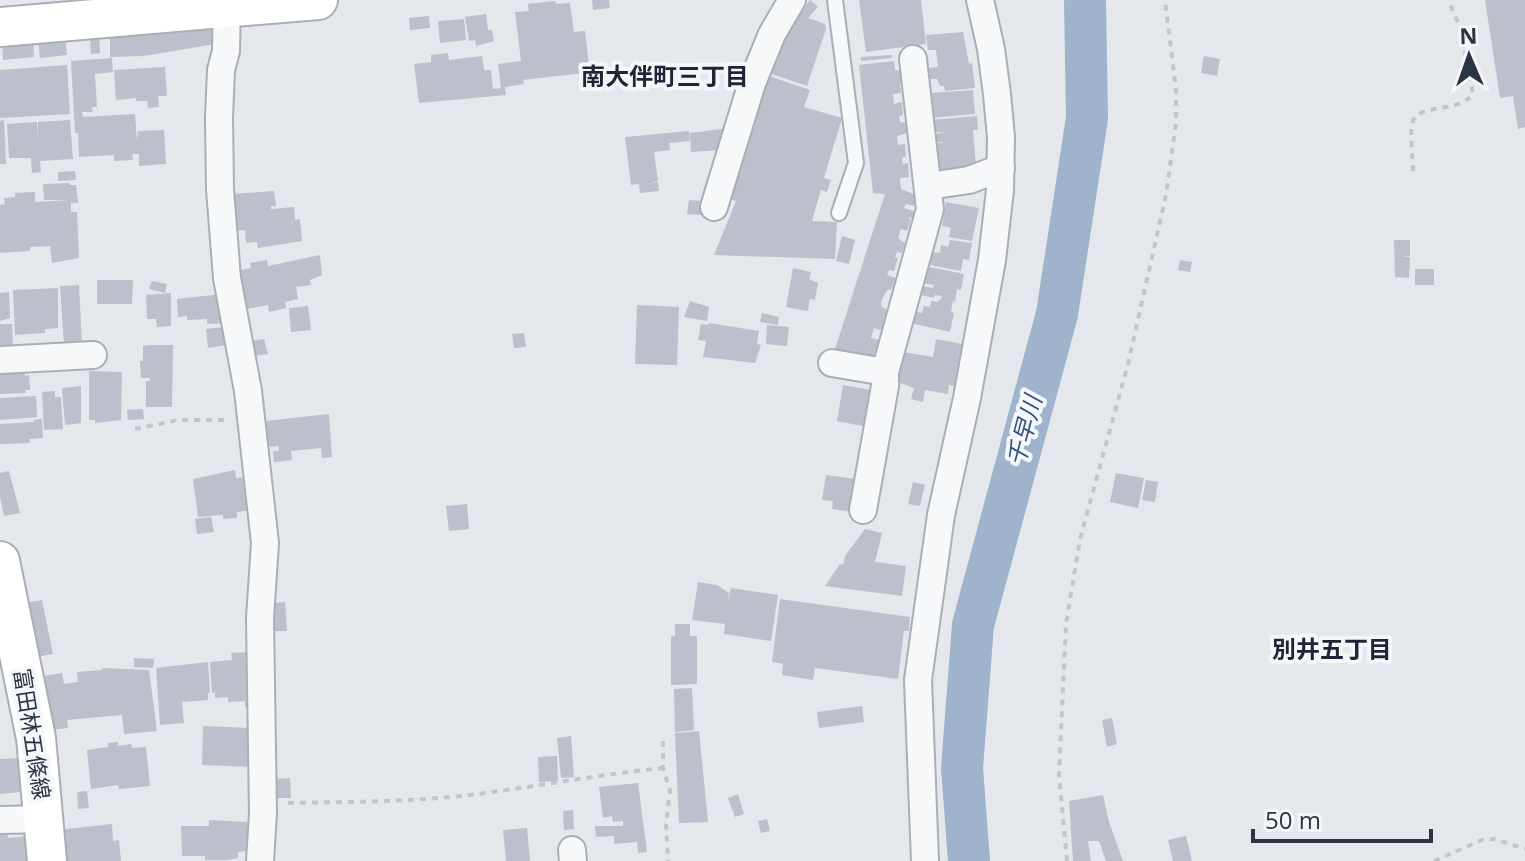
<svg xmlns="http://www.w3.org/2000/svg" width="1525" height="861" font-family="'Open Sans','Noto Sans JP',sans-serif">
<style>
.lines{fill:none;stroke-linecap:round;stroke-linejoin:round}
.river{stroke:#9fb4cc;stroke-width:42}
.building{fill:#bbc0ca}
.lane-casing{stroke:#a9aeb7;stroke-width:18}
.street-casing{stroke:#a9aeb7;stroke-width:30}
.secondary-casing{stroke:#a9aeb7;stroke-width:42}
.path{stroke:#c2c5cb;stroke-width:4;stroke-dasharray:6 6;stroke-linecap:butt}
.lane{stroke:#f7f8fa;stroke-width:14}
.street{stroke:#f7f8fa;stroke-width:26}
.secondary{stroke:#fff;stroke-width:38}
.labels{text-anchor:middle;stroke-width:8;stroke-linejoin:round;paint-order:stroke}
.street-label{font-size:22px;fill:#2b3445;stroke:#f4f6f9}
.neighbourhood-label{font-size:24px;font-weight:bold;fill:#1d2536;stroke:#f4f6f9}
.water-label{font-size:24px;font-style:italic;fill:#34527a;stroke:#f4f6f9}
</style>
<rect width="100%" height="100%" fill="#e4e7ec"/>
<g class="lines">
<path class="river" d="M969,861L962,768L973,625L1057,314L1087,118L1085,0"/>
</g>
<g class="building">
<path d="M592,0H609L610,8L593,10Z"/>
<path d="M810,0L818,7L808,18L825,24L826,29L807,86L769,73L777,50L793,18L796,19Z"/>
<path d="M859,0H921L926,44L866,52Z"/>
<path d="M1485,0H1525V127L1518,129L1513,96L1500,98Z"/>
<path d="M555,1L556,4L570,3L574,32L585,31L589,66H582L583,73L523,80L524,84L505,87L506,95L419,103L414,64L431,62V55L448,53L449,60L482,56L484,70H491L493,89L501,88L498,64L521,61L515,12L529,11L528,4Z"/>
<path d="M486,14L488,30H492L494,41L476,46L475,40L469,41L465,17Z"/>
<path d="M429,16L430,28L410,30L409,18Z"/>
<path d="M464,19L466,40L440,43L438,21Z"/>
<path d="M214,26L215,44L144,56L110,57V33Z"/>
<path d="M963,32L969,64L972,63L975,88L945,91L944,86H940L937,79H930L929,68L938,67L936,50H928L926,35Z"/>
<path d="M99,36L100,53L91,54L90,37Z"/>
<path d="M65,37L67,55L40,58L38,39Z"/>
<path d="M33,38L34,57L3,60L2,41Z"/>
<path d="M892,55V58L861,61V57Z"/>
<path d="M1204,56L1220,59L1217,76L1201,73Z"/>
<path d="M112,58L113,72L95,74L97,107H92L93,112H82L83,117L135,114L137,142L138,131L164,130L166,164L139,166V154H132L133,160L114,161V155L79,157L78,133H75L71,61Z"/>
<path d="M894,61L895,70L901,71L903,83H900L901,93L893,94L894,104L902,102L903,115L899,116L900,122L907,123V133L897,136L898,145L905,144L906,157L902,158L903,164L908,163L909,177L900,178L901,189L918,196L914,206L906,204L904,208L919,213L917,220L908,217L911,220L907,231L901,229L898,238L905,243L902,253L897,252L895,257L898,258L894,271L889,270L887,275L896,278L891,290L888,289L882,299L881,306L887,310L881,330L874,328L871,338L880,340L870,363L834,352L885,194L873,193L859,65Z"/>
<path d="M67,65L70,114L0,118V70Z"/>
<path d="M165,67L167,96H158L159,107L148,108L147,101H136V98L116,100L114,70Z"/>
<path d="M769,76L810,90L804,107L842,118L824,178L831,180L827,192L821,190L813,217L812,221L837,222L835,259L714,255L736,201L729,199Z"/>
<path d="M973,90L975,114L928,118L927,107L932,106L931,93Z"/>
<path d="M977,116L978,130H973L976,166L940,171L937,169L938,156L933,157L932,145L945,142L931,143L930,135L944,132H933L932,120Z"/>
<path d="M4,120L6,164H0V121Z"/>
<path d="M70,120L73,159L40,161L41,172L32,173L31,158H9L7,124L37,122L38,139V122Z"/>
<path d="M730,128V134L720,135V150L691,152L690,133Z"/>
<path d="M689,131L690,141L669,143L670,150L654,152L658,181L647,184L658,182L659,191L640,193L639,184L631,185L625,137Z"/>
<path d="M75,171L76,180L58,181V172Z"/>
<path d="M69,183L70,185H76L78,203H71V212H77L79,258L52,263L50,246L30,247V251L0,253V205L5,204L4,198L15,197V193L35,192V202L68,200H44L43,184Z"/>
<path d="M274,191L276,206H271V209L294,207L295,220L300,219L302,241L258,248L257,242L246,243L245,230L235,231L232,194Z"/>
<path d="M689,200L703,201L702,215L687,214Z"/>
<path d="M946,202L979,208L972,241L949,237L951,228L942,226Z"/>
<path d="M842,236L855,240L849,264L836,261Z"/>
<path d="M950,240L972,243L969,260L963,259L961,271L930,265L932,252L940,253L941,245L948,247Z"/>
<path d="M1394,240H1410V256H1401L1410,257L1409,278L1395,277Z"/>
<path d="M320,255L322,275L310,280L311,285L296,287L298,299L285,302L286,308L269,312L268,305L247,309L240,270L251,268L250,263L267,260L268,266Z"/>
<path d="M1180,260L1192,262L1190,272L1178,270Z"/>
<path d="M924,266L964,274L961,290L957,289L955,302L953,301L951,312L954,313L950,332L911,323L913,311L922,313L924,306L930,307L931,301L937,302L941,299L942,296L935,295L934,298L916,294L918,285L933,288L934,285L921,283Z"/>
<path d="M793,268L811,272L809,279L818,283L815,300L810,299L808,311L786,307Z"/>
<rect x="1415" y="269" width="19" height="16"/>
<path d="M97,280H133L132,304H97Z"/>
<path d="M152,281L167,284L165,293L149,289Z"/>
<path d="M79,285L82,344L64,345L60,286Z"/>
<path d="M58,288V328L45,329V333L15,335L13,290Z"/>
<path d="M9,292L10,318L0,321V293Z"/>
<path d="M171,293V326L157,327L156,319H147L146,295Z"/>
<path d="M222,294L224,323L207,324V319L187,320V316L178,317L177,299Z"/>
<path d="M690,301L709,307L707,321L684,317Z"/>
<path d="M637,305L679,307L677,365L635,364Z"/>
<path d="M308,306L311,330L291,332L289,308Z"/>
<path d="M762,313L779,317L778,325L760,322Z"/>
<path d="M709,323L759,331L757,344L761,345L755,363L703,357L706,341L698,340L701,324L708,325Z"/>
<path d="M0,324H12L13,347H0Z"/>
<path d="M767,325L789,327L787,346L766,344Z"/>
<path d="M225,327L227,345L208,348L206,329Z"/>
<path d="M524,333L526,347L514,348L512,334Z"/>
<path d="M264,339L268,354L254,356L251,341Z"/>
<path d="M936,339L962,344L955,386L949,385L948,394L925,390L923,402L911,399L914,388L892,380L897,351L933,357Z"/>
<path d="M150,345H173L172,407H146V381H150V378H141L140,361H143V346Z"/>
<path d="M24,371L25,376L29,375L30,390H25L26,393L0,394V374Z"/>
<path d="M89,371L122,372L121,420L95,423V420H89Z"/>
<path d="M843,385L876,391L867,427L837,421Z"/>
<path d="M81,386V423L65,425L62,388Z"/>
<path d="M55,391V397H61L63,429L44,430L42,392Z"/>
<path d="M36,396L37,417L0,420V398Z"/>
<path d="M143,409L144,419L128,420L127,410Z"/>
<path d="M329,414L332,457L322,458L321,448L291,451L292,460L274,462L273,451H279L278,446L268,447L265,421Z"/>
<path d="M42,419L43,438L29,439L30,443L0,444V424L34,422V420Z"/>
<path d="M235,470L236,478L244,477L246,497L250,496L251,510L237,512V518L223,519V515L198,517L193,479Z"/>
<path d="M9,471L20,513L4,516L0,497V473Z"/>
<path d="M1116,473L1144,478L1138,508L1110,502Z"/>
<path d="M826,475L857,479L853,512L832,509L833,501L822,500Z"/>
<path d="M1146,480L1158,482L1155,502L1142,500Z"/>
<path d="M913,482L925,485L920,506L908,504Z"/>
<path d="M467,504L469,529L449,531L446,506Z"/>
<path d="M211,517L214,532L197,534L195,519Z"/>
<path d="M865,529L882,533L875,562L906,566L902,596L825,586L840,564L843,565L845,556Z"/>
<path d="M698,582L717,585L729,593L728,602L731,588L778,595L771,641L724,634L725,624L692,620Z"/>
<path d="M780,599L910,617L909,631H904L898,679L815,668L813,680L782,675L783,664L772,662Z"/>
<path d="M42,600L53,654L35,657L24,603Z"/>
<path d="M285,602L287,631H274L273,603Z"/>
<path d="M675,624H690V636H697V684L671,685V636H675Z"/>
<path d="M252,652L255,707H245V701L228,702V697L215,698V692L212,693L210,662L232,660L231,653Z"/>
<path d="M134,658L154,659L153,668L134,667Z"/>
<path d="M208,662L210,693H208V700L182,702L184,723L160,725L156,668Z"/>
<path d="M102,668L149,670L157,731L124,734L122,715L67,720L68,728L51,730L44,676L62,673L64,684L78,682L77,672L102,670Z"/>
<path d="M692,688L694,730L675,732L674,689Z"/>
<path d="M862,706L864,722L819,728L817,712Z"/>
<path d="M1112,718L1117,744L1107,747L1102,720Z"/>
<path d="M203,726L249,728V758L253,757V767L202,765Z"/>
<path d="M699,731L708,822L679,823L675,733Z"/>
<path d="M571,736L574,777L561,778L557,738Z"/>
<path d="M118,742V746L131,744L132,748L146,747L150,786L119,789L118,785L91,789L87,750L108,747V743Z"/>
<path d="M557,756L558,781L539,782L538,757Z"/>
<path d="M19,758L21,792L0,794V759Z"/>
<path d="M290,778L291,798H275L274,779Z"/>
<path d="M638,783L647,852L638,853L637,842L614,844V836L596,837L595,826H623V821L613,822L612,816L603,818L599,787Z"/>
<path d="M87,791L89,808L78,809L77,792Z"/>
<path d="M738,794L744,814L735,817L728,798Z"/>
<path d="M1103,795L1109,822L1123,861H1106L1099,841H1088L1091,861H1073L1069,801Z"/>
<path d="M573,810L574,829L564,830L563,811Z"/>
<path d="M767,819L770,831L761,833L758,821Z"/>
<path d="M209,820L247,822V851L238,852V858L228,860H205V856H182L181,826H209Z"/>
<path d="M112,824L113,841L119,840L121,861H60L58,830Z"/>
<path d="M6,825L8,838L30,836L33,861H0V826Z"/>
<path d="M527,828L530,861H506L503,830Z"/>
<path d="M1186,836L1192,861H1173L1168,840Z"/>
</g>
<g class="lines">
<defs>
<path id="lane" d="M835,0L856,163L839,213"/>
<g id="street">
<path d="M227,0L226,51L221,70L219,118L220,189L227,278L248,391L265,543L260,618L263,813L260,861"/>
<path d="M929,186L969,180L1001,168"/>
<path d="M714,207L752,83L772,34L792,0"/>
<path d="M0,360L93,355"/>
<path d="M832,363L885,372L930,209L913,59"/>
<path d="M863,510L885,386V372"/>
<path d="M0,820L45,819"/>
<path d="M572,850L573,861"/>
<path d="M925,861L918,680L941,515L967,398L992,260L1000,190L1001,137L997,94L991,49L980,0"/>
</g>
<g id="secondary">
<path d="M0,27L318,0"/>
<path d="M0,561L36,738L47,861"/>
</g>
</defs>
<use href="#lane" class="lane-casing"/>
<use href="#street" class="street-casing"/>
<use href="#secondary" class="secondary-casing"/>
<g class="path">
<path d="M1413,171C1413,155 1409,136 1413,121C1419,103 1458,114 1473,94L1460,27L1448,0"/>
<path d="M135,429L178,420H227"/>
<path d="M663,741V768L670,791L666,824L668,861"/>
<path d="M288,803C346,802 404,802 461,796C529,788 595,775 663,768"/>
<path d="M1067,861L1059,775L1066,624L1080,539L1128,364L1166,195L1176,123V90L1165,0"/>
<path d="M1434,861L1482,840L1494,839L1525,849"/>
</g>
<use href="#lane" class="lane"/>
<use href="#street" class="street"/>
<use href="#secondary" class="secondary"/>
</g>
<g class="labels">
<g class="street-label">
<text transform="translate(32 734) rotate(81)" y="8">富田林五條線</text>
</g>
<g class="neighbourhood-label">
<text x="665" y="85">南大伴町三丁目</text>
<text x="1332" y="658">別井五丁目</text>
</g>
<g class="water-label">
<text transform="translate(1025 431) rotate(-75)" y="8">千早川</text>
</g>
</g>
<g transform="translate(1469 56) rotate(358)" stroke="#f4f6f9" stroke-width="6" paint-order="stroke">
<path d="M0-6L14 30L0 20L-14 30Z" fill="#2b3445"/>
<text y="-12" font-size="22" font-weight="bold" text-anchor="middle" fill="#2b3445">N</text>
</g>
<path d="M1253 829v12h178v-12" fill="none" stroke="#2b3445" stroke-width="4"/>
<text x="1265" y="829" font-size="24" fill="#2b3445" stroke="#f4f6f9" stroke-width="6" paint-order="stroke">50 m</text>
</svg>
